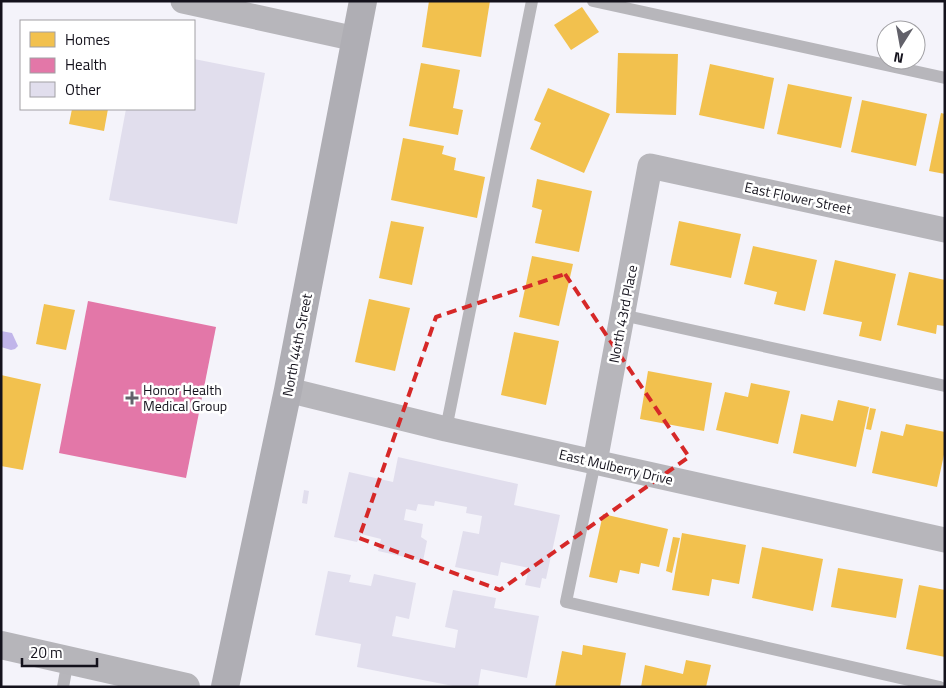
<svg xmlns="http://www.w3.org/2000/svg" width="946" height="688" font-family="'Titillium Web',sans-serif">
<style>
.water{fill:#c1b5ea}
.homes{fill:#f2c14e}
.health{fill:#e377a8}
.building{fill:#e1deed}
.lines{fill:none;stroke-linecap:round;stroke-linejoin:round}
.lane{stroke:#b7b6bb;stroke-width:12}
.street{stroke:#b7b6bb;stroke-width:25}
.secondary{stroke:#b6b5ba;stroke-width:28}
.primary{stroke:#afaeb4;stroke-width:28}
.marked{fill:none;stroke:#d62828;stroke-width:4;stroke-dasharray:10 6;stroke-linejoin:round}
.poi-dot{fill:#62616a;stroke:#fff;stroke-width:2}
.labels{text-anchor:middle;stroke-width:5;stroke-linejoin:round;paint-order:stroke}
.street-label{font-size:14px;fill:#14121c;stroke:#fff}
.poi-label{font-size:14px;fill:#14121c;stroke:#fff;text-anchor:start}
</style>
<rect width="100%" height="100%" fill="#f4f3fa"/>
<path class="water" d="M1,331L12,333L18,346L15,349L11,350L1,347Z"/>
<g class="homes">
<path d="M429,1H490L481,57L422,47Z"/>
<path d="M582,7L599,32L571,50L554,25Z"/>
<path d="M618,53L678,54L676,115L616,113Z"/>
<path d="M421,63L460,70L453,108L463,110L458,135L409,126Z"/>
<path d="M710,64L774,78L764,129L699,115Z"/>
<path d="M788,84L852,97L841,148L777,134Z"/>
<path d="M548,88L610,114L584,173L530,149L541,123L534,120Z"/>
<path d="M862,100L927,114L916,166L851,152Z"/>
<path d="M72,109H108L104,131L69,124Z"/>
<path d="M941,113L945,114V174L929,171Z"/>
<path d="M403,138L444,146L442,154L456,158L454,170L485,177L477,218L391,200Z"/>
<path d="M537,179L592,191L579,252L535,243L542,210L532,207Z"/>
<path d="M391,221L424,227L412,285L379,278Z"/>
<path d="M679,221L741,234L731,278L670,265Z"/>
<path d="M753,246L817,260L805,311L774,304L777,292L744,284Z"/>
<path d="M532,256L573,264L559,326L519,317Z"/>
<path d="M835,260L896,274L881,341L859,336L862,322L823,314Z"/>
<path d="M909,272L945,280V326L937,325L936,334L897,325Z"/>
<path d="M369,299L410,308L395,371L355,362Z"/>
<path d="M44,304L75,310L66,350L36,344Z"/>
<path d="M514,332L559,341L546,405L501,395Z"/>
<path d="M648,371L712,383L704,431L640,419Z"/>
<path d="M1,375L41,384L23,470L1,466Z"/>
<path d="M751,383L790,391L778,444L716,430L725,392L748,397Z"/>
<path d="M838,400L869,407L856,467L793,453L801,414L833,421Z"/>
<path d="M870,408L876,409L871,430L866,429Z"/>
<path d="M906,424L945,432V450L937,487L872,473L881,431L903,436Z"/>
<path d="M603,514L668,529L659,567L641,563L639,574L620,570L617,583L589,577Z"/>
<path d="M682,533L746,545L739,584L712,579L709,596L672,590Z"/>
<path d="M673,537L680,538L672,573L666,571Z"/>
<path d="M762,547L823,559L813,611L752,598Z"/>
<path d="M838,568L903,579L896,618L831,607Z"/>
<path d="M919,585L945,590V657L906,649Z"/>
<path d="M583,645L626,653L620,687H555L562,651L582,655Z"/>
<path d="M686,660L711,665L706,687H641L645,665L683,674Z"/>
</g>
<path class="health" d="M88,301L216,327L186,478L59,453Z"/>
<g class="building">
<path d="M194,59L265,73L237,224L109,200L126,109H194Z"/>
<path d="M398,457L518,484L514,505L560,515L546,579L542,578L540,588L525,585L529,568L501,562L498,576L455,567L463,531L479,534L482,516L466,513L467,507L435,501L434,506L418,504L416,511L406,509L404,520L423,524L421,537L427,541L423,561L378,551L381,539L361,534L357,542L334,537L349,472L393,482Z"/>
<path d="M304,490L309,491L307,504L302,503Z"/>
<path d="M328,571L351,575L349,582L371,586L374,574L416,583L409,619L396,616L392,636L455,648L458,630L445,627L453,590L496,598L494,608L539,616L527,678L481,669L478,687H458L357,667L361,644L315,635Z"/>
</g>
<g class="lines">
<g class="lane">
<path d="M593,1L945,78"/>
<path d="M622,315L945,386"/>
<path d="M446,429L532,1"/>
<path d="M595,462L566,602L940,687"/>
<path d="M63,687L68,660"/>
</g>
<g class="street">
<path d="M183,1L356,39"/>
<path d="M288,390L446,429L945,540"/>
<path d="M595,462L650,166L945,230"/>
</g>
<path class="secondary" d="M1,645L186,687"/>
<path class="primary" d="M225,687L288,390L363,1"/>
</g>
<path class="marked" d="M565,274L689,457L500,590L359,538L436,317Z"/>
<path class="poi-dot" d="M129.5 390.5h5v5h5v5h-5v5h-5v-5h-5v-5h5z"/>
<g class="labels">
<g class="street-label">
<text transform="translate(798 198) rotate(12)" y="5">East Flower Street</text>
<text transform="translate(623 314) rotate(-79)" y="5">North 43rd Place</text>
<text transform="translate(297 345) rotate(-79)" y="5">North 44th Street</text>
<text transform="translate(616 467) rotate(13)" y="5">East Mulberry Drive</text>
</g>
<g class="poi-label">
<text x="143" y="395">Honor Health<tspan x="143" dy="16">Medical Group</tspan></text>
</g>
</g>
<rect width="946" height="688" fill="none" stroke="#14121c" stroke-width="5"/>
<rect x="20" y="20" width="175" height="90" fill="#ffffff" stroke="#a1a0a4"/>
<rect x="30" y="32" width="25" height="15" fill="#f2c14e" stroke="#a1a0a4"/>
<text x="65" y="45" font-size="15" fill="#14121c">Homes</text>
<rect x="30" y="58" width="25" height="15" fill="#e377a8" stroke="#a1a0a4"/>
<text x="65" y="70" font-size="15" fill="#14121c">Health</text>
<rect x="30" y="82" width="25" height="15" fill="#e1deed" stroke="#a1a0a4"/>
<text x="65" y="95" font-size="15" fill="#14121c">Other</text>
<g transform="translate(901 45) rotate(191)"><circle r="24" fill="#ffffff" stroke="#a1a0a4"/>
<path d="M0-4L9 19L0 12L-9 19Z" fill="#62616a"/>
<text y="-8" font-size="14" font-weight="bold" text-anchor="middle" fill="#14121c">N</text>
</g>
<path d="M22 658v8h75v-8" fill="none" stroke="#14121c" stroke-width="2.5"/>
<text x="30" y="658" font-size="15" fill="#14121c" stroke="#ffffff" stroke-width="4" paint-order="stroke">20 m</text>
</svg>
